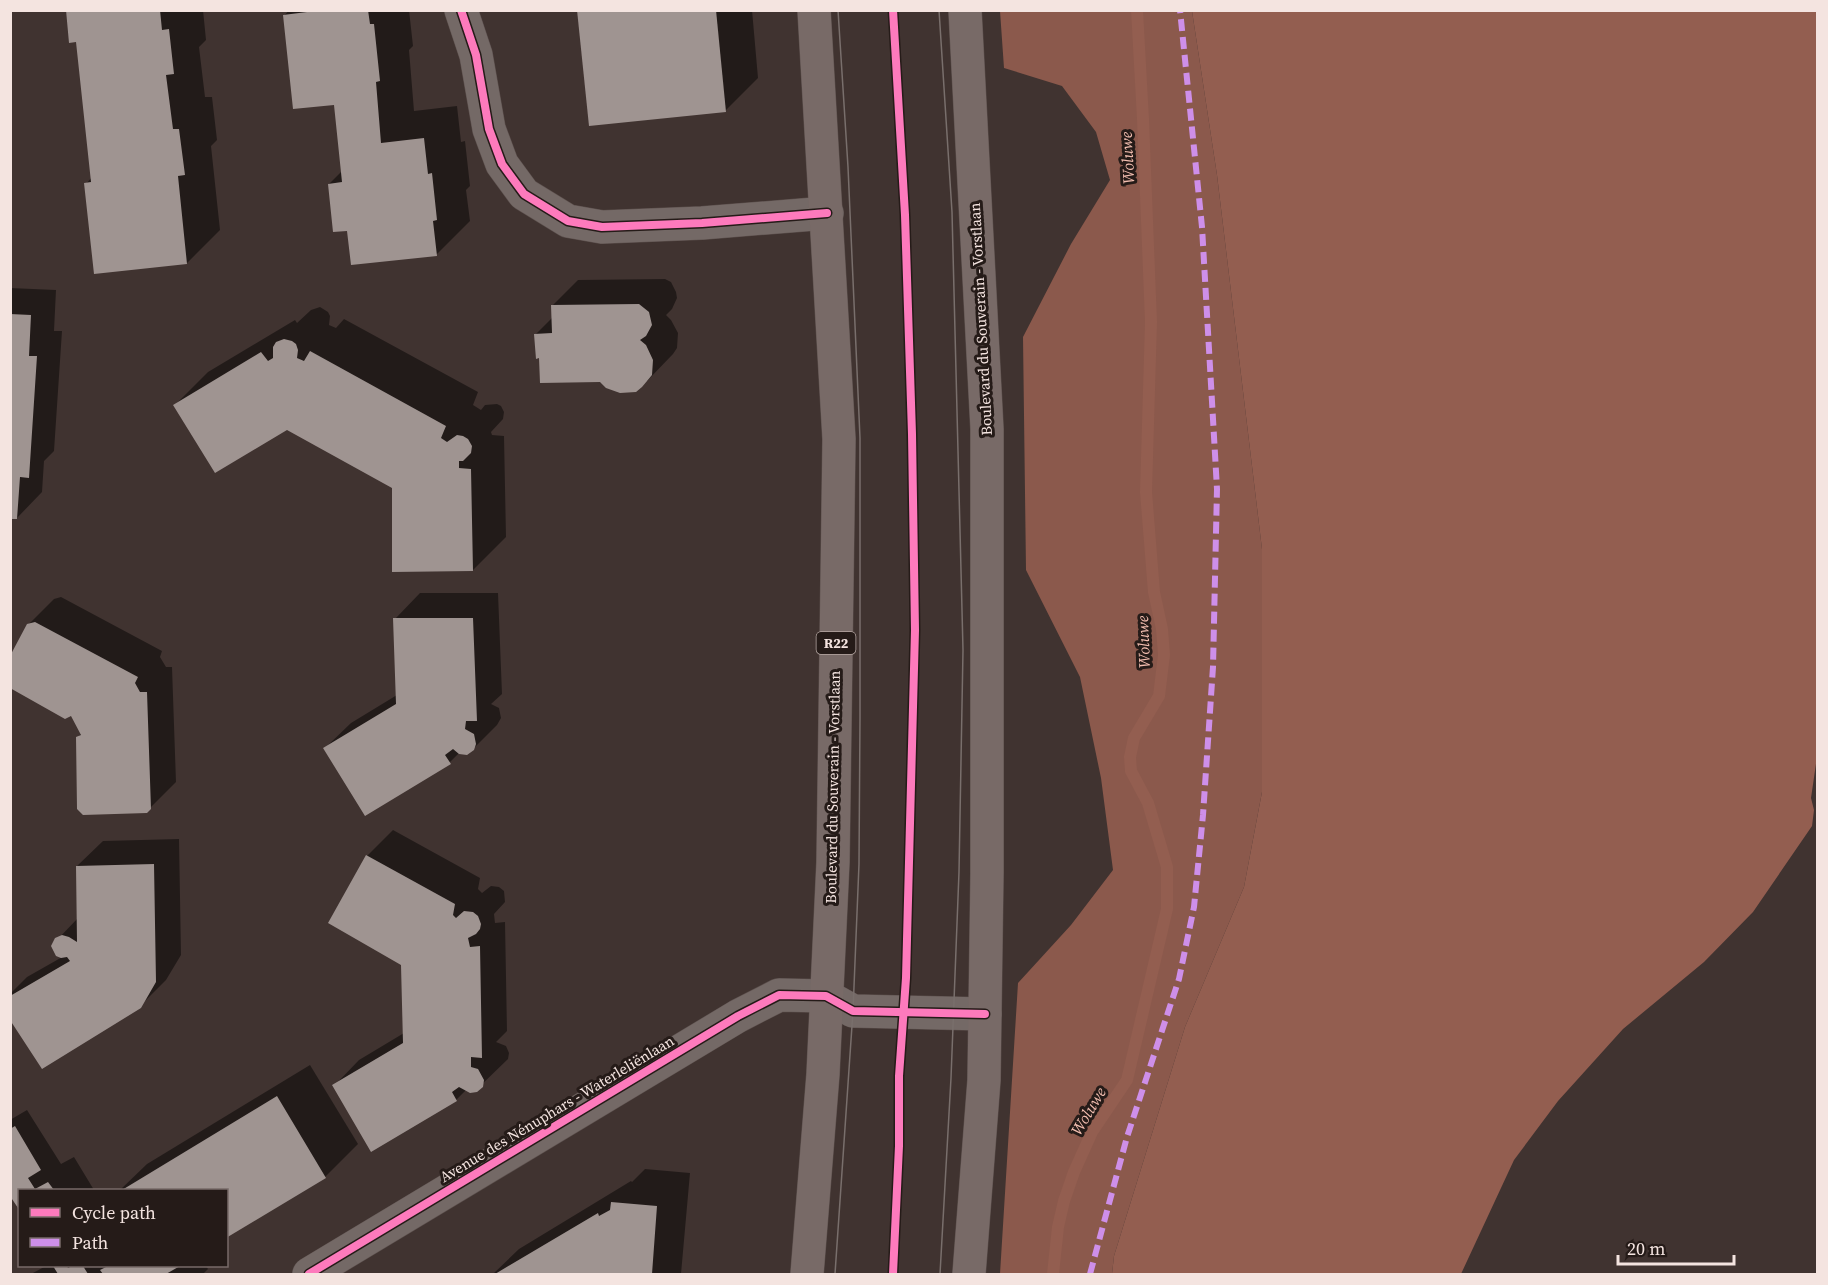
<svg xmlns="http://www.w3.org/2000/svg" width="1828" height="1285" font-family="'Source Serif 4',serif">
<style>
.forest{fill:#8b594c}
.water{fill:#935e50}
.shadow{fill:#0007}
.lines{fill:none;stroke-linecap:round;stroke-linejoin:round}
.stream{stroke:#935e50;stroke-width:12}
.building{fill:#9f9491}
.minor-casing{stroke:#5c504d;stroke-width:34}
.primary-casing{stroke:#5c504d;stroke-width:34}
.minor{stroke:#746966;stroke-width:33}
.primary{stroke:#786a67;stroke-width:33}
.tram{stroke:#796f6c;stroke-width:1.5}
.quiet{stroke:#ce8fe9;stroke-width:6;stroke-dasharray:12 6;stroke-linecap:butt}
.cycleway-casing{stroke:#251b18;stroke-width:11}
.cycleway{stroke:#fd7abc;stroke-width:8}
.labels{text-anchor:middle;stroke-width:6;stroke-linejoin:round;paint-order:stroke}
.shield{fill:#251b18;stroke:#b6a8a4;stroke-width:1.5}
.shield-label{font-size:14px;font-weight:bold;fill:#f4e4e0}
.street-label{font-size:15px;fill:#f4e4e0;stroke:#251b18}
.water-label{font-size:16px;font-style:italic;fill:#f3beb0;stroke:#251b18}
</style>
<rect width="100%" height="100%" fill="#403330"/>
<path class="forest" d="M1000,11H1192L1217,175L1262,549V792L1244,887L1185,1027L1114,1256L1112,1274H1000L1018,983L1071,925L1113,870L1101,778L1080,677L1026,570L1023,337L1071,244L1110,180L1096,132L1062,86L1004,68Z"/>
<path class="water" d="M1192,11H1817L1818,750L1811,798L1814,810L1812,826L1753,912L1704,962L1623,1029L1558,1101L1514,1160L1461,1274H1112L1114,1256L1185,1027L1244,887L1262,792V549L1217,175Z"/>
<g class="shadow">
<path d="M67,10H203L206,40L199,47L205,97H212L217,140L211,146L220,230L187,263L86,184L92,177L77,41Z"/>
<path d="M289,10H409L413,46L409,50L414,111L457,106L461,142L465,141L470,186L466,190L470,221L437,254L349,229L329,184L342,171L335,103L284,16Z"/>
<path d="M579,10H752L758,78L725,111Z"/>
<path d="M665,279L671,282L676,292L677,298L672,309L666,315L671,320L678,333L677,348L673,354L647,381H601L541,356L536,334L553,317L552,306L578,280Z"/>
<path d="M10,288L56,290L54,331H62L54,451L44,461L42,492L17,518L10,517Z"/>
<path d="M320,307L328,312L330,316L329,325L336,328L344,319L478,392L473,405L481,410L485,405L497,404L501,406L504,412L503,419L491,432L492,435L504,436L506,537L473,570L394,488L287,429L175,405L208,372L295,320L297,323L311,310Z"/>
<path d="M420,593H498L502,694L491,704L499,708L501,718L497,725L471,751L460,752L450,762L366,814L325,748L351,723L397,695L395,619Z"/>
<path d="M61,597L162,651L160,657L166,667H172L176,782L146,812L77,738L82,733L28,625L54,599Z"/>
<path d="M393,830L480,878L478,889L482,893L491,886L499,887L504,891L505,902L494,914L495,923L505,922L507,1031L496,1042L506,1046L509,1053L508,1059L476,1090H466L456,1100L372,1150L334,1086L359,1060L404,1033L402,964L367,856Z"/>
<path d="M179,839L181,955L166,980L140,1006L10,1017V994L27,977L64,956L55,942L78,918L77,866L103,841Z"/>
<path d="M310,1065L358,1144L325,1177L226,1190H120L147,1164Z"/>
<path d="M27,1110L61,1164L74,1157L94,1190H20L10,1192V1120Z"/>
<path d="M645,1169L690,1173L681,1274H493L519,1249L631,1181L632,1182Z"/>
<path d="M46,1266H206L208,1269L203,1274H31Z"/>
</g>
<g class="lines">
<path class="stream" d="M1053,1274L1058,1227L1064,1201L1074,1172L1092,1132L1127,1080L1167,909V867L1148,803L1131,771L1130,757L1134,738L1159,696L1164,655L1162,629L1154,592L1146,492L1151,322L1143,119L1137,10"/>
</g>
<g class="building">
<path d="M66,10H160L162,30L169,29L174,74L166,75L173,129H179L185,175L178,176L187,264L94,274L84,183L91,182L76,42L69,43Z"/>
<path d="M323,10H368L370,24H374L380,81L376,82L381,143L424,138L428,174L432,173L437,220L433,221L437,256L351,265L347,231L333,232L328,184L342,182L334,105L293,109L283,15Z"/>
<path d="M577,10H716L726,112L589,126Z"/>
<path d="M639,304L649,312L652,325L646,336L640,340L646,345L653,360L652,375L642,387L636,392L620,393L606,388L600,382L540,383L539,358L536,359L534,334L552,333L551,305Z"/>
<path d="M10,314L31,315L29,356H37L29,478L20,477L17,519H10Z"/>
<path d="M284,339L292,341L296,344L298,350L297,358L304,361L310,351L446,426L441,438L447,442L457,435L463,436L468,439L472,446L471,453L463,461H459V468L471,469L473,571L392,572V488L287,430L215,473L173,405L261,352L268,361L273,358V347L276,342Z"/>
<path d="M393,618H473L477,721H466L465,729L474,734L476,744L474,750L467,755L459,754L453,749L445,755L451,764L365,816L323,748L396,704Z"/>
<path d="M35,622L138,677L135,683L140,692H147L151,809L147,813L83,815L77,809L76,737L81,735L71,716L65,719L10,688V656L27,624Z"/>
<path d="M366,855L455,904L453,915L456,918L464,911L473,912L478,916L481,924L480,929L476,934L468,938L470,947L480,946L482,1058L471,1057V1067L478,1069L484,1080L483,1087L477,1092L470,1093L459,1087L452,1092L457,1101L371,1152L332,1085L403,1043L401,965L328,923Z"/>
<path d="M154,864L156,982L141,1008L42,1069L10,1020V996L70,961L67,957L61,958L56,956L51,946L55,938L62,935L69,937L77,942L76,866Z"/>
<path d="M277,1096L326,1178L226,1238V1190H122Z"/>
<path d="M15,1126L41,1170L28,1178L35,1189L48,1182L54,1190H20V1211L10,1196V1129Z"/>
<path d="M611,1202L657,1206L652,1274H495L598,1213L599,1216L610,1210Z"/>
<path d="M53,1266H67L68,1268L72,1266H83L88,1274H58Z"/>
<path d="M108,1266H180L166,1274H103L100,1270Z"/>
</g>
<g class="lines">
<defs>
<g id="minor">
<path d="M461,10L476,55L489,129L502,164L524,194L568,221L602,227L702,223L827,213"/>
<path d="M309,1274L738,1016L779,995L826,996L853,1011L985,1014"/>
</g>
<g id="primary">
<path d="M965,10L987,429V873L984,1080L969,1274"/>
<path d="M807,1274L823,1074L833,862L839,439L814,10"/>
</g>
</defs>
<use href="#minor" class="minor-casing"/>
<use href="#primary" class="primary-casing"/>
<use href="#minor" class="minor"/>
<use href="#primary" class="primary"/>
<g class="tram">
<path d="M939,10L952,212L963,650L959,872L951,1078L940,1274"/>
<path d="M835,1274L853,1011L859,864L860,718V438L848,167L838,10"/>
</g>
<path class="quiet" d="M1090,1274L1127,1137L1179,979L1194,907L1203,815L1213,667L1217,489L1202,227L1180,10"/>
<defs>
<g id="cycleway">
<path d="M461,10L476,55L489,129L502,164L524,194L568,221L602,227L702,223L827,213"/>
<path d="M309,1274L738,1016L779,995L826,996L853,1011L985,1014"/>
<path d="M893,1274L899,1146V1076L906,978L915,630L912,434L905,215L893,10"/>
</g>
</defs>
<use href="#cycleway" class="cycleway-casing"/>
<use href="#cycleway" class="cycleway"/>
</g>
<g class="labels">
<rect class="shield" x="816.5" y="632" width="39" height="22" rx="4.5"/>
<g class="shield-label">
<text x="836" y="648">R22</text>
</g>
<g class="street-label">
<text transform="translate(981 319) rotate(-93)" y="5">Boulevard du Souverain - Vorstlaan</text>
<text transform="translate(833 787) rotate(-89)" y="5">Boulevard du Souverain - Vorstlaan</text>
<text transform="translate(557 1109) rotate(-31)" y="5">Avenue des Nénuphars - Waterleliënlaan</text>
</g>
<g class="water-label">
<text transform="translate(1127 158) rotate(-93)" y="6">Woluwe</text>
<text transform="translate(1143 642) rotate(-92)" y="6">Woluwe</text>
<text transform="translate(1088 1111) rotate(-59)" y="6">Woluwe</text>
</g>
</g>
<rect width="1828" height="1285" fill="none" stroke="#f4e4e0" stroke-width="24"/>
<rect x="18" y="1189" width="210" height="78" fill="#251b18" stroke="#786b68" stroke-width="1.5"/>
<rect x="30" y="1208" width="30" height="9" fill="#fd7abc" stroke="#786b68" stroke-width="1.5"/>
<text x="72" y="1219" font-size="18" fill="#f4e4e0">Cycle path</text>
<rect x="30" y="1238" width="30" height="9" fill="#ce8fe9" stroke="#786b68" stroke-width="1.5"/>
<text x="72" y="1249" font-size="18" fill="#f4e4e0">Path</text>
<path d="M1618 1255v9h116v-9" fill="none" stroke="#f4e4e0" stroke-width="3"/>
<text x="1627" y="1255" font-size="18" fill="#f4e4e0" stroke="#251b18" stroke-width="4.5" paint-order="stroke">20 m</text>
</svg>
